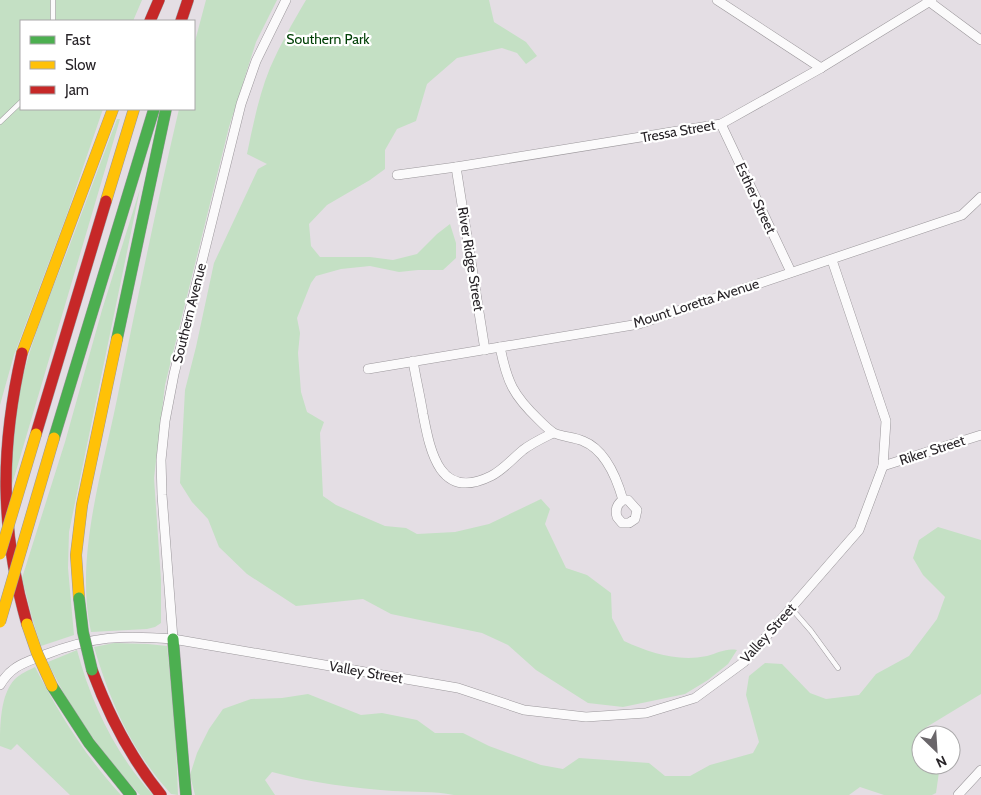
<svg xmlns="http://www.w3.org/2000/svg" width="981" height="795" font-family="Cabin,sans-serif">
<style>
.green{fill:#c4e0c4}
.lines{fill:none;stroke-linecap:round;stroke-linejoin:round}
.lane-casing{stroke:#9b979b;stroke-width:5.5}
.street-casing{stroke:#9b979b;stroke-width:10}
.fast-casing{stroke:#9b979b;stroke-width:12}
.slow-casing{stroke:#9b979b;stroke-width:12}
.jam-casing{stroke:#9b979b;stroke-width:12}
.lane{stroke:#fbfafb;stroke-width:4.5}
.street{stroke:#fbfafb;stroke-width:9}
.fast{stroke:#4caf50;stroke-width:11}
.slow{stroke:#ffc107;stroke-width:11}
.jam{stroke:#c62828;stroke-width:11}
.fast-bridge-casing{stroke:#9b979b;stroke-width:12;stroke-linecap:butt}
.slow-bridge-casing{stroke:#9b979b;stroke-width:12;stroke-linecap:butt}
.fast-bridge{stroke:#4caf50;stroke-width:11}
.slow-bridge{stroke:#ffc107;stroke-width:11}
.labels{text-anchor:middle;stroke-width:4.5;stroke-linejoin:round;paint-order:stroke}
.park-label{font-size:14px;fill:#004006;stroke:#fff}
.street-label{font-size:14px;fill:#292529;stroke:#fff}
</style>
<rect width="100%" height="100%" fill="#e4dee4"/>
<g class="green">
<path d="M0,0H142L133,21H21V109H103L67,214L14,355L0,405Z"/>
<path d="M206,0H277L256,42L229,127L165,385L154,478L161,580V623L155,627L147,629L91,632C75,559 101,476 116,404C136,306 156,207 179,109H194V45Z"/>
<path d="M306,0H489L494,22L526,42L537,56L526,64L517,53L502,48L457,58L427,84L416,121L397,129L385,150V169L370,180L327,205L309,224L311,246L320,257H370L393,260L417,254L437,234L450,224L456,243V258L443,270H418L399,272L370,266L341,269L316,276L311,283L297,318L300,333L298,353L301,392L307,412L324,422L320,433L323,496L336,505L385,526L406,528L417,534L455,532L489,524L541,499L550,509L545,524L566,568L587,575L611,593L612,618L624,641C650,653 678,662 707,656C718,653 726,648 737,650L728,664L708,680L685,694L623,707L588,703L536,670L508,645L482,633L391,614L363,599L296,606L247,574L219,547L208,519L192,502L180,483L185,390L196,347L214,263L258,169L267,164L247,154C253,125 259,95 270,68C280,45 293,22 306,0Z"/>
<path d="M117,119H120L11,488C4,404 39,323 69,247C85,204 101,162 117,119Z"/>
<path d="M140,189L69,532L68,568L74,635L41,646L33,621L22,578L65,442L102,310Z"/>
<path d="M938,527L981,540V694L925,728V735H921V765H934L939,772L936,793L932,795H884L860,787L849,795H454C434,791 413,792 393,791C352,788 312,783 272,772L265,780L275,795H195L190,775L197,753L209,729L223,709L251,699L282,698L308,694L361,715L382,713L417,720L435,733H463L489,746L541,765L563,769L579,758L649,763L665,776H690L710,765L753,753L759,742L746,695L749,676L765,663L782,664L810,693L826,699L859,695L876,674L909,656L937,619L945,597L923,575L913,558L919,540Z"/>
<path d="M114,643L148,644L167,646L175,724L178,795L171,794C131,750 111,704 94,647Z"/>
<path d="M77,650C91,703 116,755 153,795H140L115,768L72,709L49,665L48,662Z"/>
<path d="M35,667C59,714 86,757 121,795H70L17,744L11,750L0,746C0,727 0,694 15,679C20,674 29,670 35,667Z"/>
</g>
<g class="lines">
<defs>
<g id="lane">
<path d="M53,21V0"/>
<path d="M0,122L21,102"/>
<path d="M791,608L811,631L838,668"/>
</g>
<g id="street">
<path d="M717,0L821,68"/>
<path d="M927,0L981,40"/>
<path d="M721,124L791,272"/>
<path d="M456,167L485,350"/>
<path d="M397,175L456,167L721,124L821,68L932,0"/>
<path d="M500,347C507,382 513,395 539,420C543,424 549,430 554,433C563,437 574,437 583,441C606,450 617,479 623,500C617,504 615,510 617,517L622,523H629L635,519L637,510L628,500H623"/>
<path d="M413,361C416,379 420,396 423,414C430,450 439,502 491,476C503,470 512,459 523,450C532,443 543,438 553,433"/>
<path d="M368,369L639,324L962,215L981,197"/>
<path d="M883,466L981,435"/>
<path d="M173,639L162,495L161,460L165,421L174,374L241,104L256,61L286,0"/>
<path d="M0,685C11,666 24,663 44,655C93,636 122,635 173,639L458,688L524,710L586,717L646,713L695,698L744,662L859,530L883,466L886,421L832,260"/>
<path d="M958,795L981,770"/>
</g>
<g id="fast">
<path d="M117,339L166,109"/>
<path d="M54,438L154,109"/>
<path d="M173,639L186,795"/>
<path d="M52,686L89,743L131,795"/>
</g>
<g id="slow">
<path d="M106,201L134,109"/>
<path d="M22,353L113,109"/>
<path d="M79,598L76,555L82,505L117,339"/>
</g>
<g id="jam">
<path d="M150,21L159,0"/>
<path d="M181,21L188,0"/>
<path d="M22,353C0,449 0,529 27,624"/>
<path d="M36,434L106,201"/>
<path d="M92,670C109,716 130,757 161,795"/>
</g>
</defs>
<use href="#lane" class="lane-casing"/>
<use href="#street" class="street-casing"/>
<use href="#fast" class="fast-casing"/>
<use href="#slow" class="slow-casing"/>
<use href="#jam" class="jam-casing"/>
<use href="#lane" class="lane"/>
<use href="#street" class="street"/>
<use href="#fast" class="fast"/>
<use href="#slow" class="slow"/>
<use href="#jam" class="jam"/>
<defs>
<path id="fast-bridge" d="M79,598L83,632L92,670"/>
<g id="slow-bridge">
<path d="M0,554L36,434"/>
<path d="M0,622L54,438"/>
<path d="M27,624L37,653L52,686"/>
</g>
</defs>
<use href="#fast-bridge" class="fast-bridge-casing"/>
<use href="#slow-bridge" class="slow-bridge-casing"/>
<use href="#fast-bridge" class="fast-bridge"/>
<use href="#slow-bridge" class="slow-bridge"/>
</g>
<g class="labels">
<g class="park-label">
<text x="328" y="44">Southern Park</text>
</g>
<g class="street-label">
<text transform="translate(678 131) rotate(-10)" y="5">Tressa Street</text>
<text transform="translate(756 198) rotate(65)" y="5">Esther Street</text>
<text transform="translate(471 259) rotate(81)" y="5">River Ridge Street</text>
<text transform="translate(696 303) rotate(-18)" y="5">Mount Loretta Avenue</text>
<text transform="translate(189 313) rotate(-76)" y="5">Southern Avenue</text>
<text transform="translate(932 450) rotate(-18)" y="5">Riker Street</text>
<text transform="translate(768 633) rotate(-48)" y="5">Valley Street</text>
<text transform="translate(366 672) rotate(10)" y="5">Valley Street</text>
</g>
</g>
<rect x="20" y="20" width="175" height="90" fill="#ffffff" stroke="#a9a8a9"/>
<rect x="30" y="36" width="25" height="8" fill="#4caf50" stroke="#a9a8a9"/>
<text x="65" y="45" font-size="15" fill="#292529">Fast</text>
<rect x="30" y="61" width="25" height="8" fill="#ffc107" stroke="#a9a8a9"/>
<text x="65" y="70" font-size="15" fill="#292529">Slow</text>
<rect x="30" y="86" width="25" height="8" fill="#c62828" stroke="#a9a8a9"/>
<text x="65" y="95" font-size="15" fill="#292529">Jam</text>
<g transform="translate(936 750) rotate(155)"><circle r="24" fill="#ffffff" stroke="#a9a8a9"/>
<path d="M0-4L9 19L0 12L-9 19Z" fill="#6a666a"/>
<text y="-8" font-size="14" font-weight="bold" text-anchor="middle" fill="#292529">N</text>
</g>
</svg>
